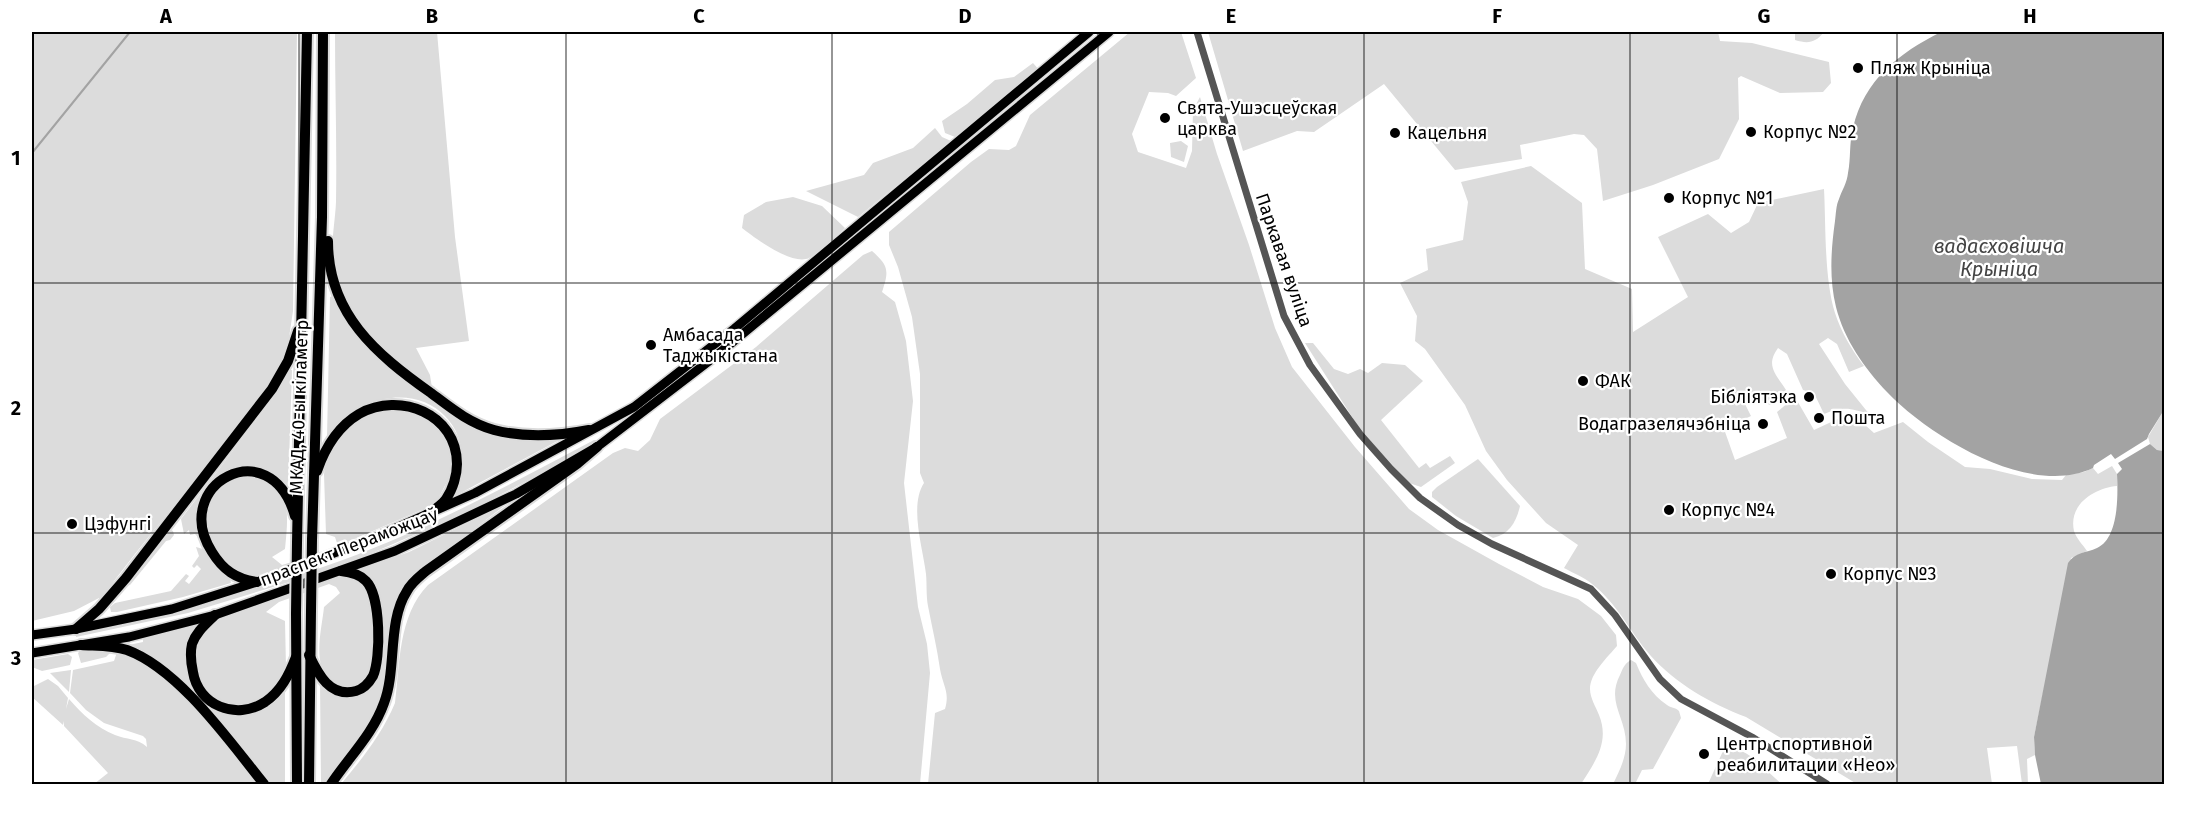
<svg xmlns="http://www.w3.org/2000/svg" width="2196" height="816" font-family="'Fira Sans',sans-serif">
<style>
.green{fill:#dcdcdc}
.water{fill:#a3a3a3}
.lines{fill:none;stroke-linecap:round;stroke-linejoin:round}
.stream{stroke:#a3a3a3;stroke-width:2}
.major-casing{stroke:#dbdbdb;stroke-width:12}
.highway-casing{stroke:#dbdbdb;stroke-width:14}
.minor{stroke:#555;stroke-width:7}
.major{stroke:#000;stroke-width:9}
.highway{stroke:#000;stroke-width:10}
.highway-bridge-casing{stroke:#dbdbdb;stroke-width:14;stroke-linecap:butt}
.highway-bridge{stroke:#000;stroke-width:10}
.grid{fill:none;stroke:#000;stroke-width:1.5;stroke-opacity:0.55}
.poi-dot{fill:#000;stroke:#fff;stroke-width:2}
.labels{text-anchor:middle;stroke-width:4.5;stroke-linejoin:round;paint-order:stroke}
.poi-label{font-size:18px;fill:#000;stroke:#fff;text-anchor:start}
.street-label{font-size:18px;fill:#000;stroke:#fff}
.water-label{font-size:20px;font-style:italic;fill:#444;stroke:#fff}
.neatline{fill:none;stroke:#000;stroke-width:2}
.grid-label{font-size:20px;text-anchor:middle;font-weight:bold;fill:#000}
</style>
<rect width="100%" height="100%" fill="#fff"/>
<g class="green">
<path d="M32,32H297L293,311L287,351L274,380L135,554L114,581L104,600L99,598L74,611L32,621Z"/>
<path d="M335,32H437L455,237L469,341L416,348L430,375L432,388C393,358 351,329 336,279C328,255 335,226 336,202C337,145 335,88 335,32Z"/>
<path d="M1130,32H1181L1196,78L1176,96L1168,93L1149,92L1132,134L1138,152L1186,168L1192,151L1193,110L1200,97L1217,154L1249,245L1275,328L1292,367L1355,447L1409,509L1438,530L1499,564L1543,587L1578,599L1601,616L1616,635L1617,646C1608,657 1590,673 1590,689C1590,698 1596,707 1599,715C1610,742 1595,762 1581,784H928L935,713L945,709C950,692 943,686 940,669C937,648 932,627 928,606C926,595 927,584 926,574C923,548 909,506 924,483L920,473V374L912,317L898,267L889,245V232L971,162L989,149L1009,150L1016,146L1030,115Z"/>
<path d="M1208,32H1718L1720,41L1752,43L1829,62L1831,83L1823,92L1780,93L1741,76L1738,78L1739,119L1719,159L1653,185L1603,201L1597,149L1584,135L1574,134L1520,145L1522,159L1455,170L1384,84L1314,132L1297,131L1243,151Z"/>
<path d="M1795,32H1824C1815,43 1808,44 1795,40Z"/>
<path d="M1033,63L1040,71L955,137L945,133L942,121L967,104L995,80L1014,77Z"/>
<path d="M935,128L942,137L951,141L858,217L806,191L864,175L873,163L913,148Z"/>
<path d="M1181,141L1188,146L1184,162L1171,157L1170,143Z"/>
<path d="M1531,166L1582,203L1585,269L1632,289L1633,332L1688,297L1658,237L1708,214L1731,233L1749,222L1758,203L1824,189C1826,226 1824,278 1835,313C1841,332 1852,350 1864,366L1849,372L1837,344L1828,338L1819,344L1845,384L1870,415C1851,408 1844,406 1824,414L1814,393L1803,390L1787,354L1778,348C1765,366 1776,374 1786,390L1770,405L1755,398L1744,402L1751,416L1724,429L1735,460L1787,438L1777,412L1795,397L1814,430L1844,416H1855L1874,433L1903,422L1928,442L1965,467L1990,469L2032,479L2062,480L2066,475L2084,472L2093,468L2098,474L2112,466L2117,474V486C2095,488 2068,504 2074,531C2076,538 2083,545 2087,551L2071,558L2034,737L2035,755L2027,759L2028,784H2022L2017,746L1987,748L1992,784H1857L1746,717C1711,704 1675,683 1650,655C1630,632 1617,603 1592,584C1584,577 1573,573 1564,568L1578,545L1546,523L1507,480L1486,451L1465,405L1425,349L1415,341L1417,316L1400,283L1428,270L1426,249L1463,240L1468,202L1461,182Z"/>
<path d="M793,197L822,206L845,228C835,237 820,253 809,258C792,266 755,238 742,228L744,215L766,202Z"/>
<path d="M872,251C889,266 889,271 882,292L895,302L906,341L913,401L904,483L918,607L927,644L930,673L920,784H341C362,759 382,734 395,703C400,664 398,616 428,585L613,453L625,448L638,451L650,440L660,419L756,347L863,255Z"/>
<path d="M333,296L352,329L375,355L466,422L565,437L455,496C483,432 430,377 366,405C350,412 338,425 327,437L330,297Z"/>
<path d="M1305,343H1313L1334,369L1348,374L1360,369L1368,373L1382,363L1405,365L1423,381L1381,420L1419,468L1426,463L1430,468L1450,456L1455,463L1421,487L1409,483L1361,431Z"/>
<path d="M289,370H292L288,492C264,471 246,452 218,482C213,487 205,493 202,499C196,511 200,524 197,536L195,534L190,535L189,530L184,534L181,519L274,397Z"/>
<path d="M375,409L421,411L446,435L452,457L449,478L438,499L426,508L338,546L335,537L326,534L324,474L326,459L343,429Z"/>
<path d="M2164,410V451L2157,450L2150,444L2148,437Z"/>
<path d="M594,440L597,441L596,445L465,513L342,566L188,613L76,637V633C165,613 254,592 340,561C428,529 511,484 594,440Z"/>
<path d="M1478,459L1520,506C1516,523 1509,534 1493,538L1456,516L1432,497V492L1437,487Z"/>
<path d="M245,475C292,487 289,507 285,549L272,557L282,565L338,548V550L259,575C224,579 196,528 211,498C218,485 232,480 245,475Z"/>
<path d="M508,503L416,573L406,585L386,686L374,718L327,783L321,784L320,681L329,690L370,689L379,598L374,583L357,570L409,552Z"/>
<path d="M169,529L173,531L174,535L170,540L166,541L130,585L125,586Z"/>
<path d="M196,547L203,549L216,567L230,579L231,583L183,597L117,612H111L110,607L115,603L171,591L186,574L189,576L185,581L189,584L201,569L197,565L194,568L192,566L199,556Z"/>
<path d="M344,575L363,582L373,607V668L361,685L343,689C338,685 331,682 327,678C313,659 322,628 324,607L340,593L336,587L329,584L279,602L266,612L285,621L286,668L283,677L263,701L237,708L210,698L196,674V642L212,621L224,615Z"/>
<path d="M195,624C197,640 186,655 188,671C191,703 229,723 259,711C269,707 278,694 285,685V784H269L253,763L187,688L124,646L143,642V637Z"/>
<path d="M101,648L110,653L106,657L81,663L78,653L80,651Z"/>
<path d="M117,652L144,662L183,694L262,784H94L108,773L64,726V721L63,725L32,697V687L48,679L58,686L68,698L66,709L69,699C82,714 97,728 115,735C127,740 137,738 147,747L146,739L143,736L104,723L86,710L70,693L73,670L114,661Z"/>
<path d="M68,654L72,657L70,665L42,671L32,667V660Z"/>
<path d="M1631,660L1636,663C1643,680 1651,694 1667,705C1671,708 1675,707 1679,711L1681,718L1653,769L1642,770L1635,784H1613C1619,772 1626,758 1626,744C1626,717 1606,702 1620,675C1623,668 1624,664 1631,660Z"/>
<path d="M71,670L69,692L50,673Z"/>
<path d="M1731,749C1751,749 1767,773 1782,784H1708L1723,751Z"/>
</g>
<g class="water">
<path d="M1941,32H2164V410L2149,434L2147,439L2115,459L2111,454L2094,465L2093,468C2030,498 1930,437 1887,392C1864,368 1844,339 1836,307C1829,278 1831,250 1835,221C1836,214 1836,205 1839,199C1842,190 1847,183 1848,173C1851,158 1849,143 1853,128C1864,80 1899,53 1941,32Z"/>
<path d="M2150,444L2157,450L2164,451V784H2041L2035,755L2034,737L2068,563C2075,552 2086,553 2097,548C2119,538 2118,495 2117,474L2122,469L2118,463Z"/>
</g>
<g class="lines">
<path class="stream" d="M32,153L130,32"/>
<defs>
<g id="major">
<path d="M32,635L76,629L172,609L257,582L366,541L475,493L634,407L734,329L1089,32"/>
<path d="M32,653L129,637L215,615L395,551L516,494L597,447L717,355L1109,32"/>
</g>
<g id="highway">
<path d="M328,241C328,314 376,354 431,393C451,408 469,423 494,430C525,438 558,436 589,430"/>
<path d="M317,471C325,448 337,427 359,414C400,391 457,414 457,464C457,475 453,489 446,499C441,506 432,511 425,516"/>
<path d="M312,540L322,217L323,32"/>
<path d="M297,543L307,32"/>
<path d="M257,582C236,579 223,570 212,552C169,485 270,429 295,516"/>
<path d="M296,613L297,784"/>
<path d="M215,615C206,624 196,632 192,644C190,653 191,663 193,672C198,705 236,721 265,702C281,691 289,675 296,657"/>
<path d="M76,629L99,609L126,578L272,389L288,361L298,331"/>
<path d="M81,645C96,646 112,645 127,650C179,669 230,742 264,784"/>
<path d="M309,655C318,674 330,698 356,691C363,689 369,683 373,676C381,658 381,596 366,581C360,574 350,572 341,571"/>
<path d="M309,784L311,610"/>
<path d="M331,784C349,757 373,734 384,703C397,669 387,622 407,591C411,583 419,577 426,571L577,464L597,447"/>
</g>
</defs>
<use href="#major" class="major-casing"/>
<use href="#highway" class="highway-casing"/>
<path class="minor" d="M1197,32L1284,316L1310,365L1360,434L1391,469L1420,498L1458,525L1492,544L1591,589L1615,615L1660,679L1681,699L1752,737L1827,784"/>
<use href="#major" class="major"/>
<use href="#highway" class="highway"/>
<defs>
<g id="highway-bridge">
<path d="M311,610L312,540"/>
<path d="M296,613L297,543"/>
</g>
</defs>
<use href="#highway-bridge" class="highway-bridge-casing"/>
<use href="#highway-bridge" class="highway-bridge"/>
</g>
<path class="grid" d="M299,32V784M566,32V784M832,32V784M1098,32V784M1364,32V784M1630,32V784M1897,32V784M32,283H2164M32,533H2164"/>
<g class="poi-dot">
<circle cx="1858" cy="68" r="6"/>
<circle cx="1165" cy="118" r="6"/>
<circle cx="1751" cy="132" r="6"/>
<circle cx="1395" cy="133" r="6"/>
<circle cx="1669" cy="198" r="6"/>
<circle cx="651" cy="345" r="6"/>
<circle cx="1583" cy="381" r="6"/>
<circle cx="1809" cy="397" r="6"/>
<circle cx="1819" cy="418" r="6"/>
<circle cx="1763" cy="424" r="6"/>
<circle cx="1669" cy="510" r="6"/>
<circle cx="72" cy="524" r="6"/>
<circle cx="1831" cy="574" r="6"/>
<circle cx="1704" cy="754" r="6"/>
</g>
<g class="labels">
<g class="poi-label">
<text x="1870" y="74">Пляж Крыніца</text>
<text x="1177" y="114">Свята-Ушэсцеўская<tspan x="1177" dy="21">царква</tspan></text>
<text x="1763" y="138">Корпус №2</text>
<text x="1407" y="139">Кацельня</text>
<text x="1681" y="204">Корпус №1</text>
<text x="663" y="341">Амбасада<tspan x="663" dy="21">Таджыкістана</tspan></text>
<text x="1595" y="387">ФАК</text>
<text x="1797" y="403" text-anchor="end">Бібліятэка</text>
<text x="1831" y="424">Пошта</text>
<text x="1751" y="430" text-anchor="end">Водагразелячэбніца</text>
<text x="1681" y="516">Корпус №4</text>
<text x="84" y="530">Цэфунгі</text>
<text x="1843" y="580">Корпус №3</text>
<text x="1716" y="750">Центр спортивной<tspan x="1716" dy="21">реабилитации «Нео»</tspan></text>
</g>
<g class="street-label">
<text transform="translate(1284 260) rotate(71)" y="6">Паркавая вуліца</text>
<text transform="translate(299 407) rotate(-88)" y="6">МКАД, 40-ы кіламетр</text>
<text transform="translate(349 547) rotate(-21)" y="6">праспект Пераможцаў</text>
</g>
<g class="water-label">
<text x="1999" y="253">вадасховішча<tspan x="1999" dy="23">Крыніца</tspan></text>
</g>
</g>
<rect width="2196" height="816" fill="none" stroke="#ffffff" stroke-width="66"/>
<rect x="33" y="33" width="2130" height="750" class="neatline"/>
<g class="grid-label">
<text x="166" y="23">A</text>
<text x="432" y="23">B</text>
<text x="699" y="23">C</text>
<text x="965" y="23">D</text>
<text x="1231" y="23">E</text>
<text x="1497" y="23">F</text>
<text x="1764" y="23">G</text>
<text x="2030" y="23">H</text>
<text x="16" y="165">1</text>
<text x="16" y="415">2</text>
<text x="16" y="665">3</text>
</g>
</svg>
